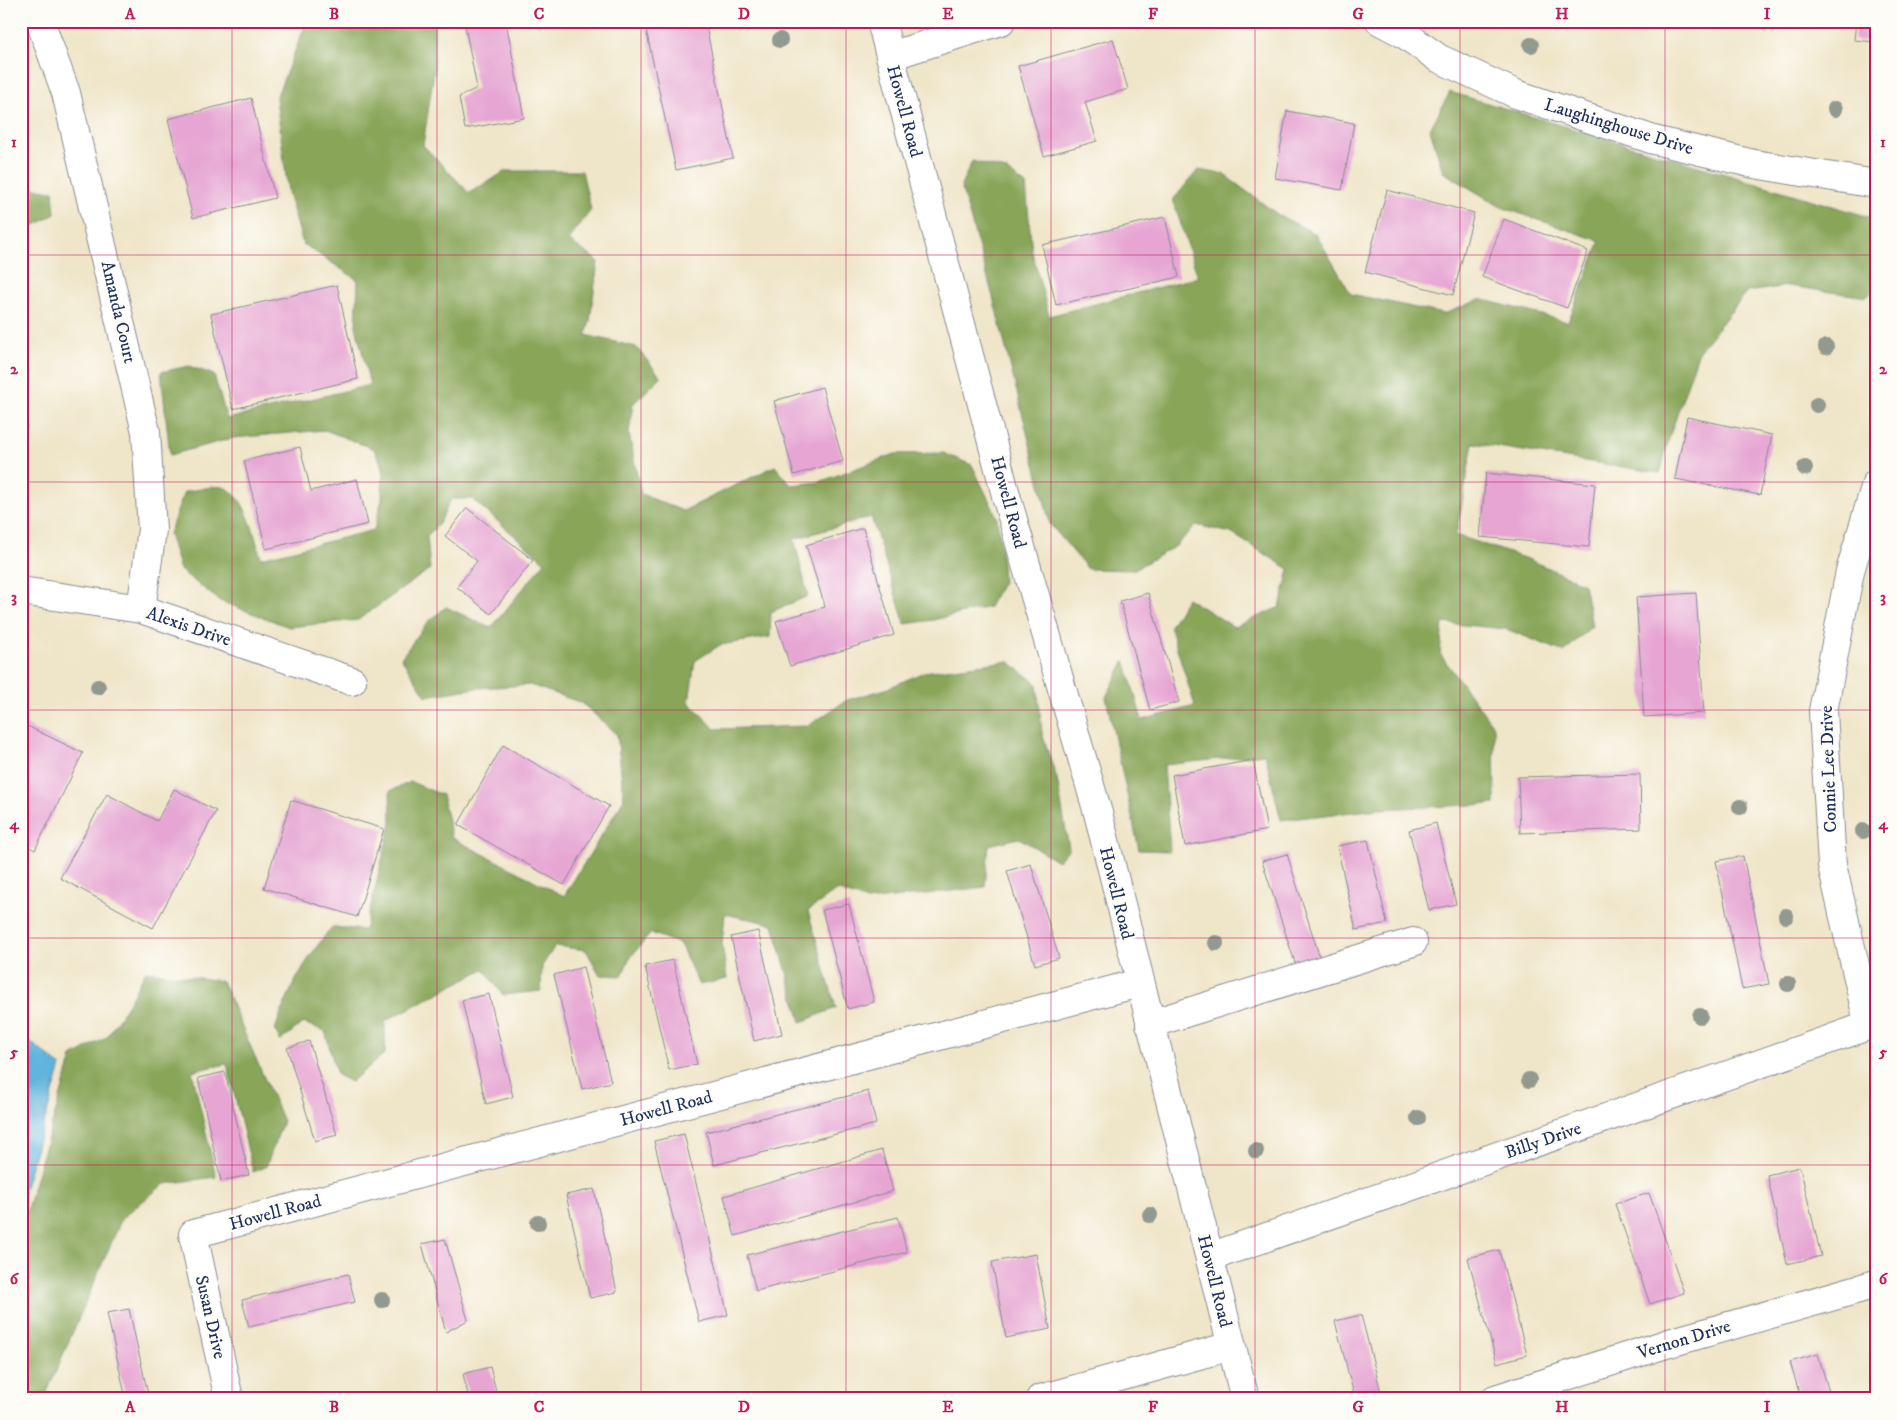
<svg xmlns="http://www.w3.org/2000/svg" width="1897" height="1420" font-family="'IM FELL DW Pica',serif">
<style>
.forest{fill:#88a558;stroke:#526a5b}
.water{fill:#60b3dc;stroke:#3e719d}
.building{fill:#e6a5d3}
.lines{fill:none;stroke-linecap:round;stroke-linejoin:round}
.minor-casing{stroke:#858a93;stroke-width:30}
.minor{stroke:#fff;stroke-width:28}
.tree{fill:#92998e}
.grid{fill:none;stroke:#c2185b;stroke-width:1;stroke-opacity:0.55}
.labels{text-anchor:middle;stroke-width:5;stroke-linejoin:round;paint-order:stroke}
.street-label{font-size:18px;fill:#1b2f5e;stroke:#fdfcf7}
.neatline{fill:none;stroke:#c2185b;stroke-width:2}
.grid-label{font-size:16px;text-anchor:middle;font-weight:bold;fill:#c2185b}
</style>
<rect width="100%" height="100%" fill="#fdfcf7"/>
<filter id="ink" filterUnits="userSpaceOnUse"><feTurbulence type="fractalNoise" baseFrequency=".02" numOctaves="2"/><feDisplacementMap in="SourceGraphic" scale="10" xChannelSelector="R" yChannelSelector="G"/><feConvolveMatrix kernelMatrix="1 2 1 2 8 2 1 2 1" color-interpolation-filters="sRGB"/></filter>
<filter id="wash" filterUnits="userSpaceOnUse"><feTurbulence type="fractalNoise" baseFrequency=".0096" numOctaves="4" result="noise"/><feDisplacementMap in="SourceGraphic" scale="20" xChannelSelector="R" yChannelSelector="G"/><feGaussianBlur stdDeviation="1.12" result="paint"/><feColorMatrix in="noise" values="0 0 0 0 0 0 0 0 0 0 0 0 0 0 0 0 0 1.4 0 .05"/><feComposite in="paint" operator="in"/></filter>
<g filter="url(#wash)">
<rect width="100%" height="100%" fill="#efe5c8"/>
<g class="forest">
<path d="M307,21H434V72L423,145L469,193L506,171H582L591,210L568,240L598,261L590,321L586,335L636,347L661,377L633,404L629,434L641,494L683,511L775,466L791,485L819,482L895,454L943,453L972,465L997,517L1001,548L1003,582L989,607L933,620L905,624L871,517L794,539L808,596L771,612L770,637L720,645L695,661L689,702L715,729L808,726L847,700L886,689L924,672L1008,661L1037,684L1042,733L1057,779L1069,849L1058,861L1019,838L989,845L985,887L867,901L837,890L808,911L836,1008L801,1022L773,924L725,914L722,944L727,979L699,985L680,944L651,933L629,959L622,976L600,975L586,950L555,946L542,966L541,991L503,995L484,969L385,1021V1053L351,1082L337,1075L325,1031L303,1023L280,1041L275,1030C288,990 305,960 332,927L365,930L391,823L390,791L411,782L442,795L452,838L564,896L624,799L617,735L582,703L530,685L477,688L426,696L401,658L427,623L446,607L491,628L545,562L472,499H451L439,524L427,536L430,569L358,620L289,627L220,601L180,570L169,534L184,492C193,491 214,485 222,487C246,492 255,538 261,558L374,530L382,499L383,467L374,449L325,430L233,438L170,455L161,372L189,366L214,375L227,419L370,385L356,326L358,280L303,244L288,192L276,98Z"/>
<path d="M1450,92L1876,219V287L1867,297L1788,286L1747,292L1699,351L1669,438L1660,473L1473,443L1456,535L1530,560L1584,584L1592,626L1564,652L1506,629L1443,623L1440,654L1494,727L1495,804L1379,809L1281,820L1265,754L1164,765L1170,851L1139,850L1106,697L1125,660L1142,720L1195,706L1170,626L1187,598L1234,627L1280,607L1289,569L1231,533L1196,525L1176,546L1133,570L1088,569L1050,524L992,293L961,186L972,161L1006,170L1026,185L1032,252L1049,316L1198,277L1173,200L1198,170L1223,174L1280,216L1316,234L1351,294L1444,314L1481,299L1568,322L1600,241L1501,207L1443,172L1430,129Z"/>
<path d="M21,186L53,191L55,214L21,233Z"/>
<path d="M146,971L222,981L283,1121L266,1167L253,1172L227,1064L192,1071L216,1177L164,1184L122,1218L44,1399H21V1229L72,1057L107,1037L129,1002Z"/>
</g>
<path class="water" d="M21,1035L61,1066L21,1200Z"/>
<g id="blocks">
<g class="building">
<path d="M464,21H506L524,118L465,129L459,97L477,88Z"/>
<path d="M685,21H705L733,158L676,170L646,29Z"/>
<path d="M1856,21H1876V42L1854,40Z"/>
<path d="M1113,39L1128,89L1085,102L1097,141L1044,156L1018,66Z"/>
<path d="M251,98L275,198L193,218L168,119Z"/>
<path d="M1287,111L1354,123L1342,190L1275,178Z"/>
<path d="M1387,190L1474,213L1453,295L1365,272Z"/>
<path d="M1165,217L1179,277L1056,305L1042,245Z"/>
<path d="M1504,219L1588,251L1567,308L1482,277Z"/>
<path d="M337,285L358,379L233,409L211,314Z"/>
<path d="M822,387L843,461L794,475L774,401Z"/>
<path d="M1687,417L1772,435L1760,495L1675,479Z"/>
<path d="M21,424L27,425L22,463H21Z"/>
<path d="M300,447L311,491L357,479L368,524L266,549L244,461Z"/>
<path d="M1486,473L1595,484L1589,547L1480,537Z"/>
<path d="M467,508L533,560L491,614L457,587L477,561L445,536Z"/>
<path d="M863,528L894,635L790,666L776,621L825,607L806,545Z"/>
<path d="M1148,593L1179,702L1150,710L1120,601Z"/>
<path d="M1696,593L1704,713L1644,717L1636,597Z"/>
<path d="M21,723L83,753L35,850L21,843Z"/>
<path d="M503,745L609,806L564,885L458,825Z"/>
<path d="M1253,760L1267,830L1185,846L1172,775Z"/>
<path d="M1640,774L1641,829L1520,833L1518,777Z"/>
<path d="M174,789L216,811L153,928L60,878L107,794L157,821Z"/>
<path d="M291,800L384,829L357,917L264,888Z"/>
<path d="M1436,823L1456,904L1429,910L1409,830Z"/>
<path d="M1368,840L1387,923L1356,930L1337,846Z"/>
<path d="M1287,854L1320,958L1296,966L1262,861Z"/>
<path d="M1743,856L1769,984L1742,989L1716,861Z"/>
<path d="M1031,864L1059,958L1035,965L1007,871Z"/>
<path d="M849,904L874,1002L848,1009L822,910Z"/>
<path d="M758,931L782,1034L754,1041L731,937Z"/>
<path d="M673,960L697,1064L669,1070L645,966Z"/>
<path d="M583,967L611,1082L582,1089L554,975Z"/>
<path d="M489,994L513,1097L486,1104L462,1000Z"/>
<path d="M309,1041L337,1135L315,1141L287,1048Z"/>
<path d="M225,1072L249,1175L221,1181L198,1078Z"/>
<path d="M868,1091L876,1124L714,1165L706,1132Z"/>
<path d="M684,1134L728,1315L699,1322L654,1141Z"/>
<path d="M882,1150L893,1191L735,1236L724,1196Z"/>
<path d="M1800,1167L1821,1256L1787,1264L1767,1175Z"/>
<path d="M594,1189L617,1292L590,1298L566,1195Z"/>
<path d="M1649,1193L1684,1293L1650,1304L1615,1204Z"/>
<path d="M898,1217L907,1252L756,1291L747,1255Z"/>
<path d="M445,1239L468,1320L446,1332L422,1244Z"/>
<path d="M1499,1250L1527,1355L1497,1363L1468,1258Z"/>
<path d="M1036,1254L1050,1329L1006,1338L992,1262Z"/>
<path d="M348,1274L355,1302L249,1327L242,1300Z"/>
<path d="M129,1309L149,1399H126L107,1313Z"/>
<path d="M1361,1315L1382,1396L1373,1399H1355L1335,1321Z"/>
<path d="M1818,1354L1831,1399H1801L1790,1362Z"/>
<path d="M490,1367L498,1399H469L463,1374Z"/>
</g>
</g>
</g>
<g filter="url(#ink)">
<use href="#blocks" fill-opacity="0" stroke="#858a93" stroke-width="1"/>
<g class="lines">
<defs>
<g id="minor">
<path d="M40,21L66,93L146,432L152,530L141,609"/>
<path d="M881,21L1007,499L1098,813L1245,1399"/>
<path d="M1380,21L1403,33L1438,58L1516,94L1654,140L1754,164L1876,184"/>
<path d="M890,56L1001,21"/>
<path d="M21,591L141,609L352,681"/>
<path d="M1150,1024L1413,942"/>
<path d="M1869,1026L1832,865L1823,711L1850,571L1876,484"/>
<path d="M1210,1257L1876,1023"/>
<path d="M229,1399L193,1234L1139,983"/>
<path d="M1040,1399L1231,1346"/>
<path d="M1495,1399L1666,1344L1876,1284"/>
</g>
</defs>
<use href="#minor" class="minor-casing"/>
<use href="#minor" class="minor"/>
</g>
<g class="tree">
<circle cx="780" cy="40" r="8"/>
<circle cx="1531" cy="45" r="8"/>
<circle cx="1835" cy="109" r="8"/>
<circle cx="1826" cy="347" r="8"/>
<circle cx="1817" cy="405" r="8"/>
<circle cx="1805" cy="468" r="8"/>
<circle cx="98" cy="687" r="8"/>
<circle cx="1740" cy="807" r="8"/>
<circle cx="1863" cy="831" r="8"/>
<circle cx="1786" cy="916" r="8"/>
<circle cx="1216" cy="943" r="8"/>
<circle cx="1788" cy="984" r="8"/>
<circle cx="1700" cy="1016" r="8"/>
<circle cx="1529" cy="1080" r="8"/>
<circle cx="1418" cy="1118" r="8"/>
<circle cx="1256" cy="1151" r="8"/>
<circle cx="1150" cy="1215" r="8"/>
<circle cx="538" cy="1223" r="8"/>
<circle cx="382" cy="1300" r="8"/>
</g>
</g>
<path class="grid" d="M232,21V1399M437,21V1399M641,21V1399M846,21V1399M1051,21V1399M1255,21V1399M1460,21V1399M1665,21V1399M21,255H1876M21,482H1876M21,710H1876M21,938H1876M21,1165H1876"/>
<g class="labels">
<g class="street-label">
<text transform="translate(905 111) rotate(75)" y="6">Howell Road</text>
<text transform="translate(1619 126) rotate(17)" y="6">Laughinghouse Drive</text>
<text transform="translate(119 312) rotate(77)" y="6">Amanda Court</text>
<text transform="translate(1009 502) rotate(75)" y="6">Howell Road</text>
<text transform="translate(189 626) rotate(19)" y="6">Alexis Drive</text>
<text transform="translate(1828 769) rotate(-92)" y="6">Connie Lee Drive</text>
<text transform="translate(1117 893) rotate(76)" y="6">Howell Road</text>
<text transform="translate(666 1108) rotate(-15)" y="6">Howell Road</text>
<text transform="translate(1543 1140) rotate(-19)" y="6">Billy Drive</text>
<text transform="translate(275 1212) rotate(-15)" y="6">Howell Road</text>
<text transform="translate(1215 1281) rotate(76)" y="6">Howell Road</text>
<text transform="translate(211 1317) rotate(77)" y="6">Susan Drive</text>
<text transform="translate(1684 1339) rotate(-17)" y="6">Vernon Drive</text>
</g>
</g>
<rect width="1897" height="1420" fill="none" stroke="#fdfcf7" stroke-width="55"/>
<rect x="28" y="28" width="1842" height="1364" class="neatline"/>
<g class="grid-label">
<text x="130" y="19">A</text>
<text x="334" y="19">B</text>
<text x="539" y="19">C</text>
<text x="744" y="19">D</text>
<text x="948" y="19">E</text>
<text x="1153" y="19">F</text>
<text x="1358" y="19">G</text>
<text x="1562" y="19">H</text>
<text x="1767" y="19">I</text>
<text x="14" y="147">1</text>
<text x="1883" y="147">1</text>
<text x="14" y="374">2</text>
<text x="1883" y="374">2</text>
<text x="14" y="602">3</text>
<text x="1883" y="602">3</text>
<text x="14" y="829">4</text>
<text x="1883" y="829">4</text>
<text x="14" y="1057">5</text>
<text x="1883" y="1057">5</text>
<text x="14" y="1284">6</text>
<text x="1883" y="1284">6</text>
<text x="130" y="1412">A</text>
<text x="334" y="1412">B</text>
<text x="539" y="1412">C</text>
<text x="744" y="1412">D</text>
<text x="948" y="1412">E</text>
<text x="1153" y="1412">F</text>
<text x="1358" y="1412">G</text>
<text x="1562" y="1412">H</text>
<text x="1767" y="1412">I</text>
</g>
</svg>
